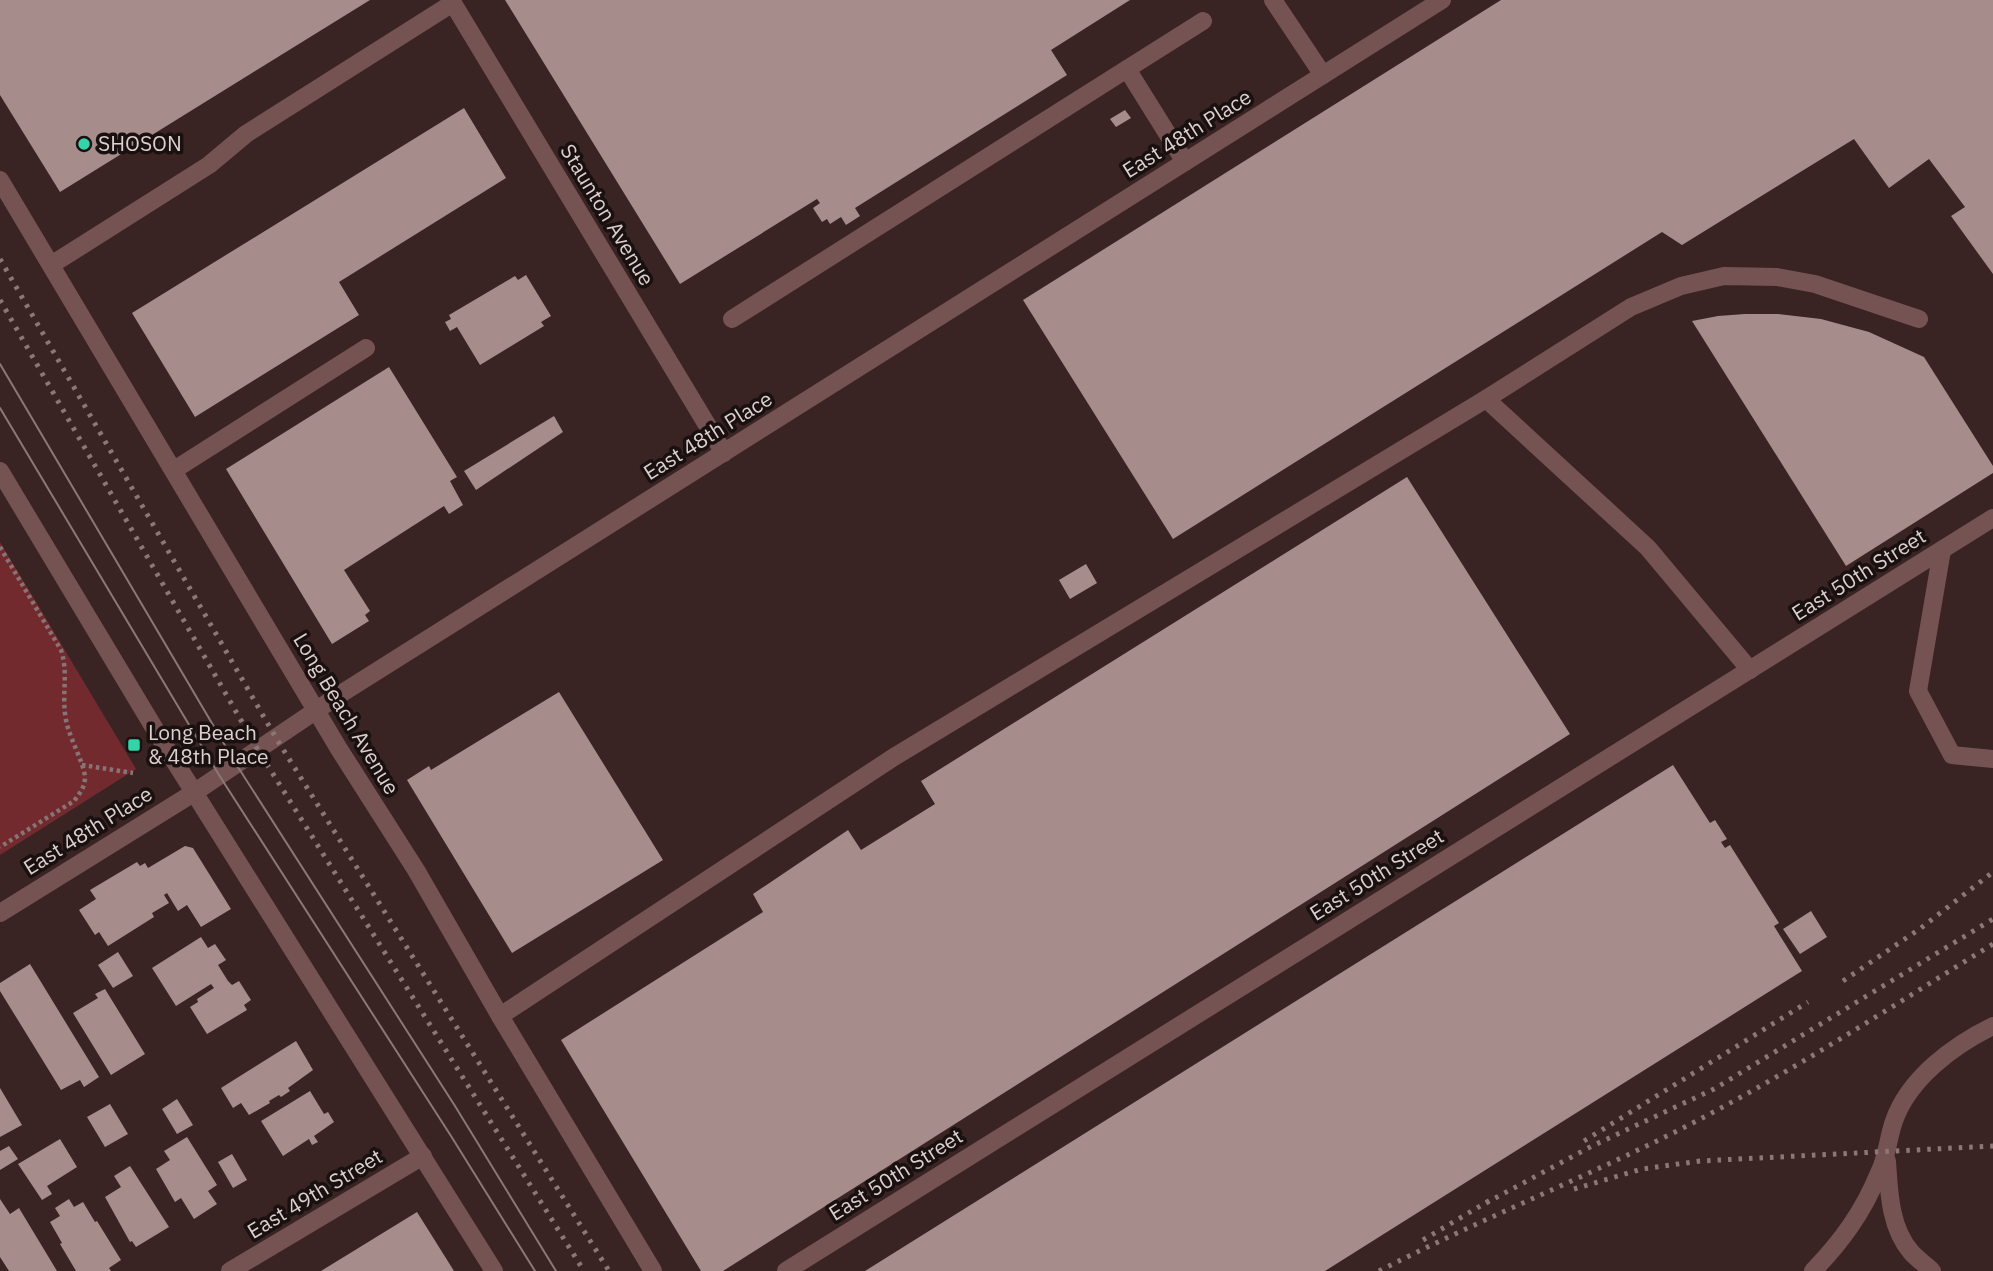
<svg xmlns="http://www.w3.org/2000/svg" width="1993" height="1271" font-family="'IBM Plex Sans',sans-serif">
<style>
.green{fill:#732a2f}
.building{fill:#a78c8c}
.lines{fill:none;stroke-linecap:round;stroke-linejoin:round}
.path{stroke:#877575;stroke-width:4.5;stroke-dasharray:3.5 3.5;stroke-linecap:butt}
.minor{stroke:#765353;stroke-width:18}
.tram{stroke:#8a7877;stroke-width:2}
.rail{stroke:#8a7877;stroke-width:5;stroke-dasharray:3.5 7;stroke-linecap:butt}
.poi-dot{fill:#33d4a8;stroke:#191010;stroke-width:2.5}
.labels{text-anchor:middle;stroke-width:7;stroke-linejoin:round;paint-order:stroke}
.street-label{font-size:21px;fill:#decfcf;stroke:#191010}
.poi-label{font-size:21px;fill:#decfcf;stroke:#191010;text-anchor:start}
</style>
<rect width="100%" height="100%" fill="#392423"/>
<path class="green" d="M0,542L136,769L0,855Z"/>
<g class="building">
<path d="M0,0H370L60,192L0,95Z"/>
<path d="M505,0H1130L1051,50L1067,75L855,208L860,216L846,225L841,217L830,224L827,219L822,222L813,208L820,203L817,199L680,284Z"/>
<path d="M1501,0H1993V274L1951,216L1965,207L1929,159L1889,188L1854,139L1682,245L1662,232L1173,539L1023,300Z"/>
<path d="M464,108L506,178L339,282L359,315L195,417L132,313Z"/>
<path d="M1125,110L1131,118L1116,127L1110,119Z"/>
<path d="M526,275L551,316L541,322L544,326L480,365L457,327L450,331L445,322L451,319L449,315L515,276L518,280Z"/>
<path d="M1745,314H1778L1821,319L1869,332L1924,357L1993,466V473L1846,566L1692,321L1718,316Z"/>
<path d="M389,367L457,477L450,481L463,505L449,514L444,506L344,570L370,611L365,615L369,621L332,644L226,469Z"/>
<path d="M554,416L563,432L476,490L464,471Z"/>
<path d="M1407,477L1570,734L723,1271H701L561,1040L763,912L753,894L848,830L861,850L935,804L921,781Z"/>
<path d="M1086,564L1097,583L1070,599L1059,580Z"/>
<path d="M559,692L663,860L512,953L407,780L429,766L431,770Z"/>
<path d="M1673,765L1710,823L1715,820L1727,839L1721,842L1725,848L1730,845L1779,923L1774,926L1802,971L1325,1271H865Z"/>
<path d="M185,846L193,848L231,909L201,927L187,905L178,911L167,893L164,895L169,903L152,913L154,917L108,946L99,932L95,935L79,910L96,899L90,890L137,862L140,866L145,863L148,868Z"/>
<path d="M1811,911L1827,937L1800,954L1783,929Z"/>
<path d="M201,937L208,948L215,944L226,960L218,965L228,981L232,985L239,981L251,1000L244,1005L247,1010L207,1034L190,1007L198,1002L197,999L214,988L211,984L176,1006L152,968Z"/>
<path d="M118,952L133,976L113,988L98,965Z"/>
<path d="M30,964L99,1077L84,1087L80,1080L61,1090L0,991V983Z"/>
<path d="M105,989L145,1054L111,1075L73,1013L98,998L95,994Z"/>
<path d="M296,1041L313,1070L288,1088L290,1091L281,1097L279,1095L269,1101L270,1103L249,1115L241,1103L233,1108L221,1088Z"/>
<path d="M0,1088L22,1125L0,1137Z"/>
<path d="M310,1091L324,1114L328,1112L334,1122L314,1136L318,1142L312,1145L309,1139L283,1156L261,1121Z"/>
<path d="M177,1099L193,1125L177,1134L162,1109Z"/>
<path d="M110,1104L128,1134L105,1147L87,1117Z"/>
<path d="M187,1137L217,1185L208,1191L217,1204L194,1219L181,1198L175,1202L156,1169L170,1160L164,1151Z"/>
<path d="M60,1139L77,1167L47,1186L52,1194L42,1200L18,1164Z"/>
<path d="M9,1146L18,1159L0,1170V1151Z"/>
<path d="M232,1154L247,1180L233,1188L218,1162Z"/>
<path d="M130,1166L169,1227L136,1247L132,1241L130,1242L105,1197L121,1187L114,1176Z"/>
<path d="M0,1199L10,1214L19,1208L57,1271H9L0,1257Z"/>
<path d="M69,1199L74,1207L83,1202L95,1222L97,1221L121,1260L109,1268L111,1271H76L60,1244L62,1243L50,1222L60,1216L55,1208Z"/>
<path d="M417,1212L454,1271H321Z"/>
</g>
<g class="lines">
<g class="path">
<path d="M0,547L61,650C69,675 61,693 66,720C69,737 84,763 85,777C85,787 80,793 74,801L0,847"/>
<path d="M82,765L133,773"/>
</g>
<g class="minor">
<path d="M451,0L724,453"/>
<path d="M1273,0L1323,75"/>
<path d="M1127,69L1203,21"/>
<path d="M0,180L339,749L416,870L500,1016L653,1271"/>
<path d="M51,265L209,165L246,134L453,3"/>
<path d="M732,319L1127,69L1185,162"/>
<path d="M1486,399L1648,548L1750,670"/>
<path d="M174,470L366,348"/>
<path d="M0,471L165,746L494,1271"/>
<path d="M1942,550L1918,691L1952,755L1993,759"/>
<path d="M0,913L195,792L339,695L1442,0"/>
<path d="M500,1016L894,757L1486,399L1631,307L1681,286L1724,276L1777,277L1815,284L1919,319"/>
<path d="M1887,1161C1889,1192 1890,1228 1911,1252C1917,1259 1926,1265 1932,1271"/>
<path d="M230,1271L423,1156"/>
<path d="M786,1271L1993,518"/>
<path d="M1813,1271C1842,1241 1863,1212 1879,1173C1887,1157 1888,1138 1894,1121C1909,1078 1954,1045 1993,1026"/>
</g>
<g class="tram">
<path d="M0,364L236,764L455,1106L556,1271"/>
<path d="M0,408L219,775L451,1136L535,1271"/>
</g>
<g class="rail">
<path d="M0,259L276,738L609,1271"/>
<path d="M0,300L258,750L584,1271"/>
<path d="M1843,981L1921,928L1993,872"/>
<path d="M1584,1141L1808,1002"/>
<path d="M1574,1189L1642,1169L1700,1161L1993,1146"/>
<path d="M1486,1203L1592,1146L1714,1089L1993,919"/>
<path d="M1423,1240L1492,1199"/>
<path d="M1379,1271C1477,1221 1579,1180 1677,1131C1786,1076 1889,1008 1993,944"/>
</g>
</g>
<g class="poi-dot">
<circle cx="84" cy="144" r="7"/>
<rect x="127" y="738" width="14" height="14" rx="3.5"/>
</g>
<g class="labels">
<g class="street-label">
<text transform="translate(1187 134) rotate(-32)" y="7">East 48th Place</text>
<text transform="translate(607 215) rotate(59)" y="7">Staunton Avenue</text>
<text transform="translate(708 436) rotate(-32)" y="7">East 48th Place</text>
<text transform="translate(1859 575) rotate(-32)" y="7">East 50th Street</text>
<text transform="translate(346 714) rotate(59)" y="7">Long Beach Avenue</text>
<text transform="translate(88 831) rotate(-32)" y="7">East 48th Place</text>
<text transform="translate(1377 875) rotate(-32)" y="7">East 50th Street</text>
<text transform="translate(896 1175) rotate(-32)" y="7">East 50th Street</text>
<text transform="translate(315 1194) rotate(-31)" y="7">East 49th Street</text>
</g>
<g class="poi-label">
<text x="98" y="151">SHOSON</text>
<text x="148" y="740">Long Beach<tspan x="148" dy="24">&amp; 48th Place</tspan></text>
</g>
</g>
</svg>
